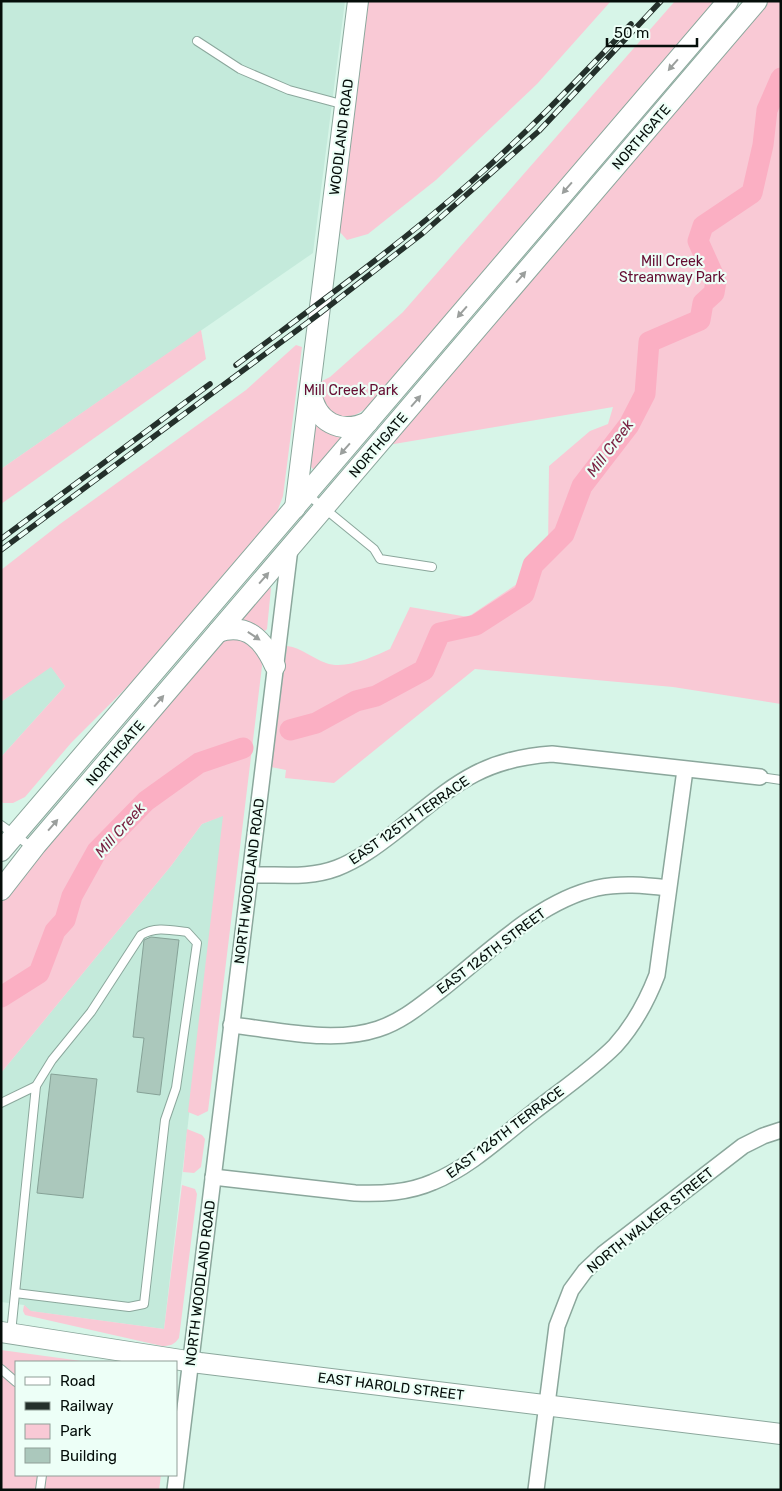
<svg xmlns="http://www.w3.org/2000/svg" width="782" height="1491" font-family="Rubik,sans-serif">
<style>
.built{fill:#c4eadb}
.green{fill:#f9c9d5}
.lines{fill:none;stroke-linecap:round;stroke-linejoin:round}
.river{stroke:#fbafc3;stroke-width:21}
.building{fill:#abc8bc;stroke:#86a297}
.lane-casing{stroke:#8ba79c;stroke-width:10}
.street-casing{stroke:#8ba79c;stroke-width:18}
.secondary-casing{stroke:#8ba79c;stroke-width:22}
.lane{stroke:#fff;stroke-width:8}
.street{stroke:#fff;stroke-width:15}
.secondary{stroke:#fff;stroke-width:20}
.rail-casing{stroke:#24302b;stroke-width:5.5}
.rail{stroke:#edfff7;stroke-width:4;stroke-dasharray:11;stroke-linecap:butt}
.oneway{fill:#9b9f9d}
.labels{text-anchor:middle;stroke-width:4.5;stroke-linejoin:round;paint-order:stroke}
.street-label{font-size:14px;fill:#050e0a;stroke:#edfff7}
.park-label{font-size:14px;fill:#650d32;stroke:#edfff7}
.water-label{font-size:15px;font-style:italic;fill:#7a2443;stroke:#edfff7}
</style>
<rect width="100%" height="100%" fill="#d7f5e8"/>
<g class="built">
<path d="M1,1H345L313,253L1,469Z"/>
<path d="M51,666L65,686L1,757V702Z"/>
<path d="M224,815L164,1329L30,1311L24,1305L1,1302V1073L171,866L202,824Z"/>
</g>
<g class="green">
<path d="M367,1H611L537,84L436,180L368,234L347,240L339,231Z"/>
<path d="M675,1H715L367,407C355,418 346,418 332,414L319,393L320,382L330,377L403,312Z"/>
<path d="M758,1H781V704L673,687L475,669L334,783L285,778L286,770L271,767L287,646C302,648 312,658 326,663C345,670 373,657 390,649L410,607L468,617L517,584L548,550L549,466L590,431L608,424L613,407L388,445Z"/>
<path d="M201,330L206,359L1,504V469Z"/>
<path d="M296,345L302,347L283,496L277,512L132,682L71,743L25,797L13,803H3L1,801V757L65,686L51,667L1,702V570L60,524L246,390Z"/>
<path d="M317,423L341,437L314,470L310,466L314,425Z"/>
<path d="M267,585L271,588L267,629L265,631L239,620Z"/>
<path d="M244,638L261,653L262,666L208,1111L198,1116L188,1112L223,816L202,824L171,866L1,1073V902L8,890L221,640Z"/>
<path d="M187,1129L202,1135L205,1139L201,1167L194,1173L183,1172Z"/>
<path d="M182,1185L195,1189L197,1194L179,1338C174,1345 170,1346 162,1346L25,1315L23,1311L24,1305L31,1311L164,1329Z"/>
<path d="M1,1350L89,1362H16V1475H161L159,1490H1Z"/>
</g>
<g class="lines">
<g class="river">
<path d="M290,730L316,723L356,701L376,696L424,670L440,633L476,625L524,594L533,565L564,534L582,486L629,425L645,394L649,342L700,320L703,303L714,293L716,281L698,241L703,226L752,193L763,145L767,110L781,78"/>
<path d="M1,997L39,973L55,931L65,920L72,896L97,851L146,801L199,763L243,748"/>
</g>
</g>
<g class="building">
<path d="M151,937L179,940L160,1095L137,1092L144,1038L133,1037L144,940Z"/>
<path d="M51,1074L97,1079L83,1198L37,1193Z"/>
</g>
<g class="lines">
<defs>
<g id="lane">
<path d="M197,41L240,69L289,90L345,105"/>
<path d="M308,495L374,549L380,559L432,567"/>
<path d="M760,777L781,780"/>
<path d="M1,825L33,848"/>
<path d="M1,1103L36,1086L11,1333"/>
<path d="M15,1293L129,1307L144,1304L165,1120L176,1088L197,943L187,932C171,930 155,926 141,935L91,1012L52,1060L36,1086"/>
<path d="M1,1369L16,1382"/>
<path d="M40,1490L42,1475"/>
</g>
<g id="street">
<path d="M250,875C280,874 308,879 337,868C358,860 377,846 395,832C451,788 478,759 552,754L760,777"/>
<path d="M231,1025C278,1030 333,1044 378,1029C403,1021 422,1004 442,989C488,953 539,901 597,888C621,883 644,885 668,888"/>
<path d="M213,1177L355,1193C381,1194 408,1193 433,1182C470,1167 501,1137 532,1113C560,1091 590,1071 615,1046C634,1025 647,1001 657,975L685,770"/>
<path d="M175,1490L290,548"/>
<path d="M536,1490L557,1326L571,1290L585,1271L603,1254L743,1146L763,1136L781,1130"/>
</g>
<g id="secondary">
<path d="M311,392C316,422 340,435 368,422"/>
<path d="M295,508L358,1"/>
<path d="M218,632C248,622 264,641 275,666"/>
<path d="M1,851L728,1"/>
<path d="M1,890L36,845L757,1"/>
<path d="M1,1332L200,1363L781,1434"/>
</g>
</defs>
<use href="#lane" class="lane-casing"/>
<use href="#street" class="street-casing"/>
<use href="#secondary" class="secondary-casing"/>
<use href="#lane" class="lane"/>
<use href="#street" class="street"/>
<use href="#secondary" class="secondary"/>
<defs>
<g id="rail">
<path d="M236,365C316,305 397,247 472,181C528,132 579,78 631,24"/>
<path d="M1,539L210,384"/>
<path d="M1,550L319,314L423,233L539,131L661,1"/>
</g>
</defs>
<use href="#rail" class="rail-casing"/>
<use href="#rail" class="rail"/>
</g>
<defs><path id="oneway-solid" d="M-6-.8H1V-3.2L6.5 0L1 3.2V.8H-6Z" transform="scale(1.25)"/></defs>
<g class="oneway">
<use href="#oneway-solid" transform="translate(673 65) rotate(131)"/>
<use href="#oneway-solid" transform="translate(567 188) rotate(131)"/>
<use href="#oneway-solid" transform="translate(521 277) rotate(-49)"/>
<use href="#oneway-solid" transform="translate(462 312) rotate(131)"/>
<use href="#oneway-solid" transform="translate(416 401) rotate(-49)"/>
<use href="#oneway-solid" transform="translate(345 449) rotate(131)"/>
<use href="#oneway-solid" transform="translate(264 578) rotate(-49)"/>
<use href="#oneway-solid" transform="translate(254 636) rotate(34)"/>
<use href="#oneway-solid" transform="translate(159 701) rotate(-49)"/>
<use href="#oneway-solid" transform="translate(53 825) rotate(-49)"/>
</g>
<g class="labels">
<g class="street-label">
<text transform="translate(341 137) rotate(-83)" y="5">WOODLAND ROAD</text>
<text transform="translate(641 137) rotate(-49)" y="5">NORTHGATE</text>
<text transform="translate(378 445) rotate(-49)" y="5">NORTHGATE</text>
<text transform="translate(115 753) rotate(-49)" y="5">NORTHGATE</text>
<text transform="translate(409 820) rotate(-35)" y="5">EAST 125TH TERRACE</text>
<text transform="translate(249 881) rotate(-83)" y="5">NORTH WOODLAND ROAD</text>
<text transform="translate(491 951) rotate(-37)" y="5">EAST 126TH STREET</text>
<text transform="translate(505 1132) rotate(-37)" y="5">EAST 126TH TERRACE</text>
<text transform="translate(650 1220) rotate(-39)" y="5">NORTH WALKER STREET</text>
<text transform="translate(200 1283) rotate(-83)" y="5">NORTH WOODLAND ROAD</text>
<text transform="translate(391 1386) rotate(7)" y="5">EAST HAROLD STREET</text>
</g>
<g class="park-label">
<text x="672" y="266">Mill Creek<tspan x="672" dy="16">Streamway Park</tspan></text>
<text x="351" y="395">Mill Creek Park</text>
</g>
<g class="water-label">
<text transform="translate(610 448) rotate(-53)" y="5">Mill Creek</text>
<text transform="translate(120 830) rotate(-48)" y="5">Mill Creek</text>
</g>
</g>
<rect width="782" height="1491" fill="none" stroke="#050e0a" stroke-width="5"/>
<rect x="15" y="1361" width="162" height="115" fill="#edfff7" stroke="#909f98"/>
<rect x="25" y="1377" width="25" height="8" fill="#ffffff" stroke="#909f98"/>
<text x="60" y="1386" font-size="15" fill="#050e0a">Road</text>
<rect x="25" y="1402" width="25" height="8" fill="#24302b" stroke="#909f98"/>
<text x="60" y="1411" font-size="15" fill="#050e0a">Railway</text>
<rect x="25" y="1424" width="25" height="15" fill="#f9c9d5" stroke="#909f98"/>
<text x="60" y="1436" font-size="15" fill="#050e0a">Park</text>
<rect x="25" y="1448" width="25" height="15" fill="#abc8bc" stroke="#909f98"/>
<text x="60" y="1461" font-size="15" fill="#050e0a">Building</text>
<path d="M607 38v8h90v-8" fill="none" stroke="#050e0a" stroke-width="2.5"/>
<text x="614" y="38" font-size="15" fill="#050e0a" stroke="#edfff7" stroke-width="4" paint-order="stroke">50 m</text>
</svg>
